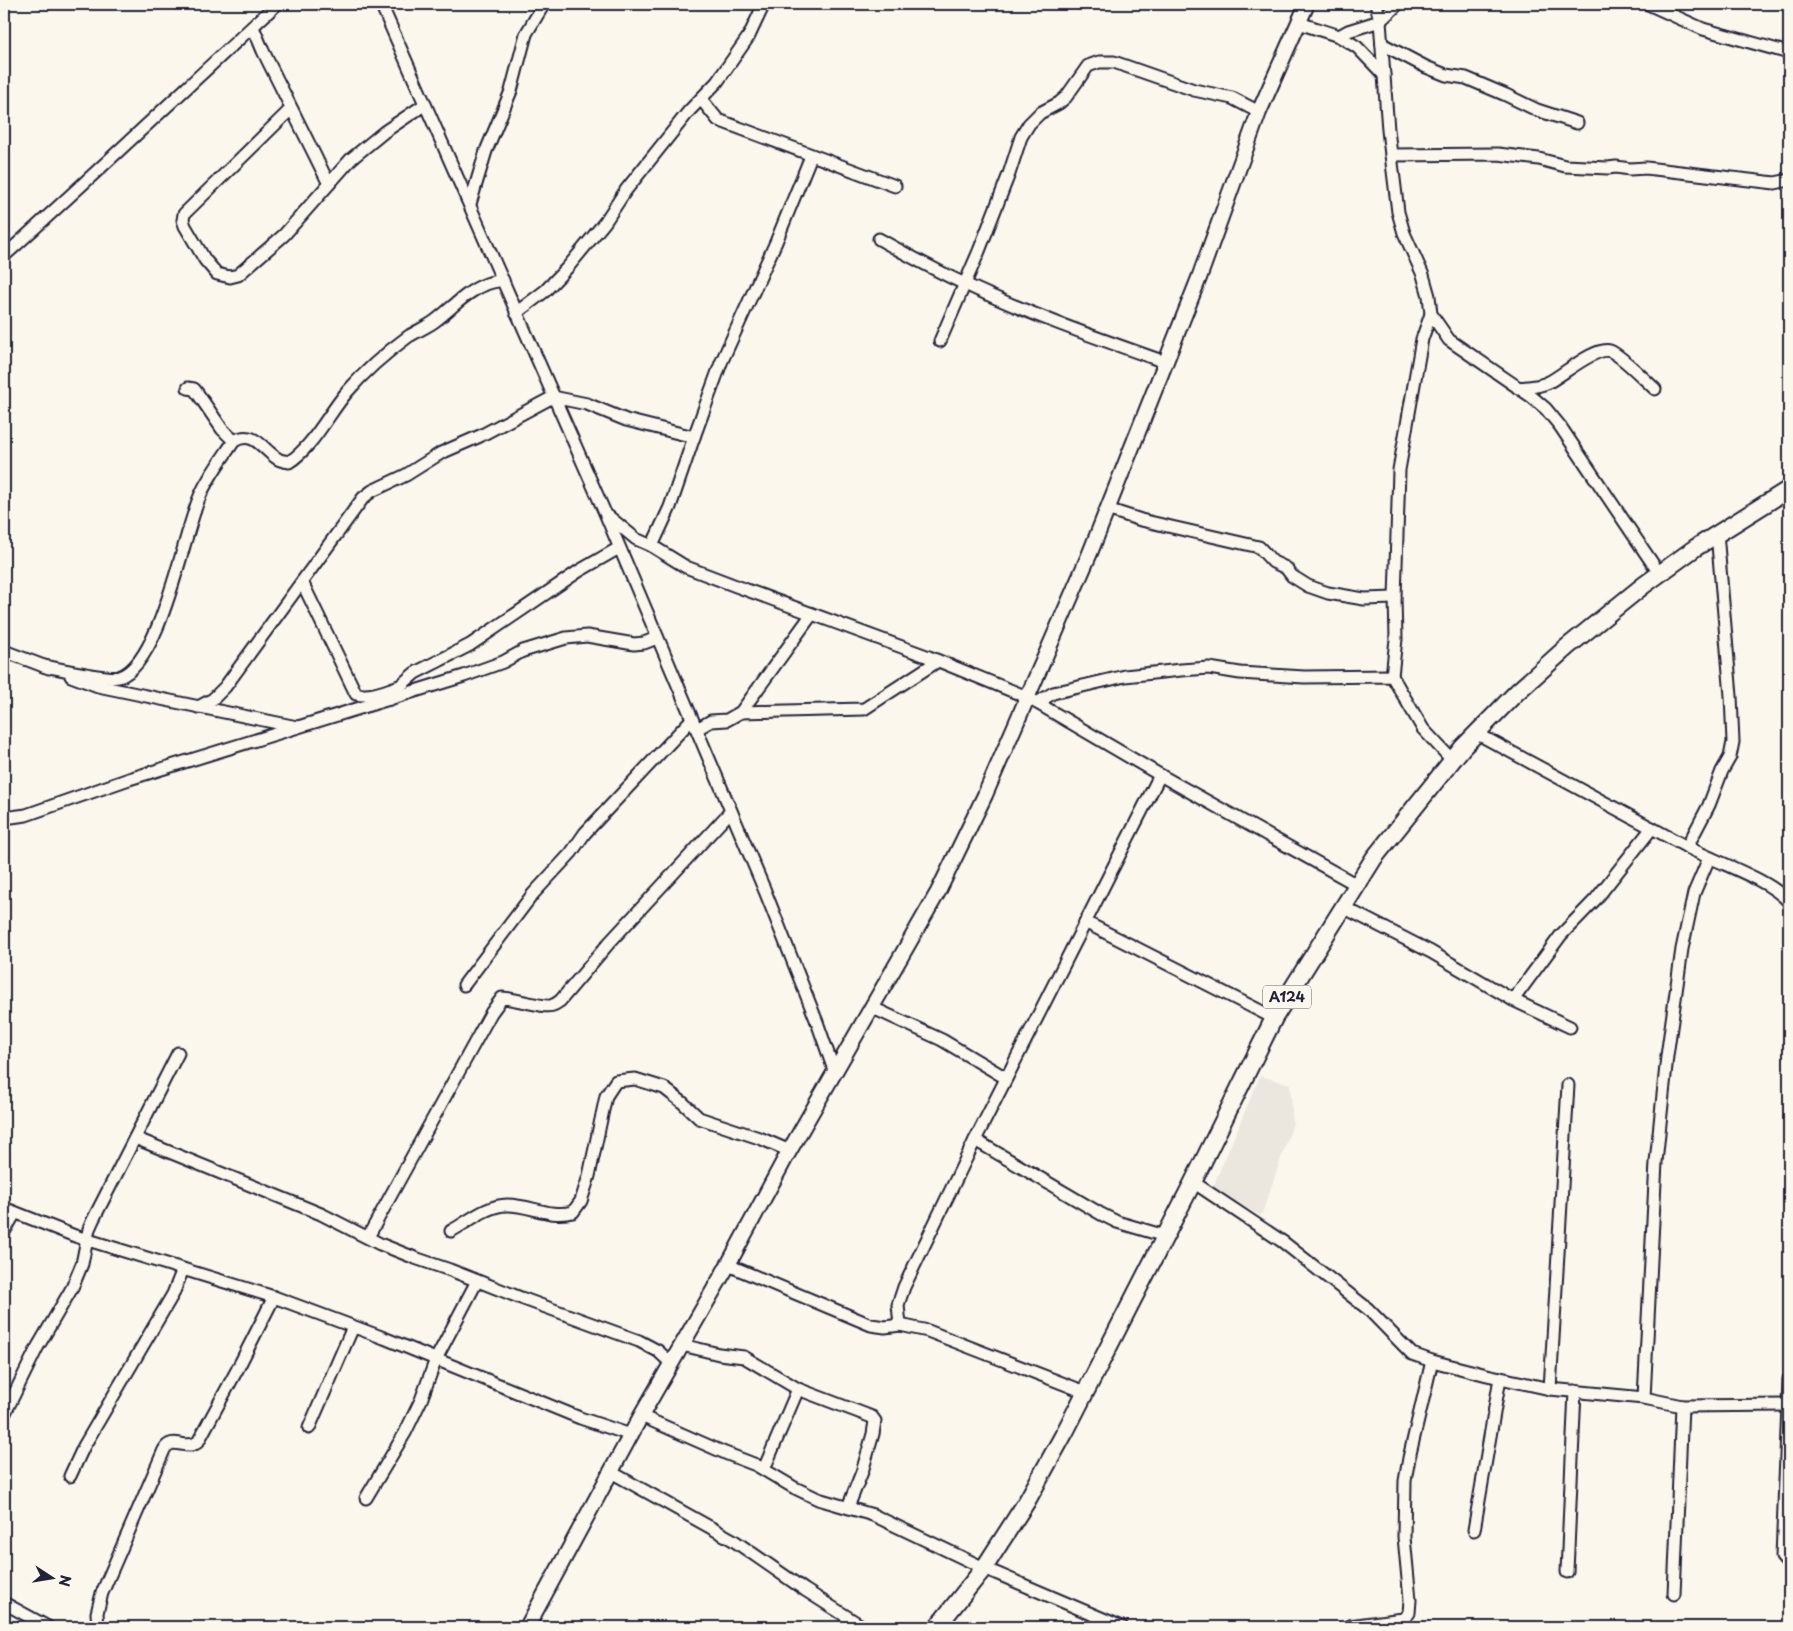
<svg xmlns="http://www.w3.org/2000/svg" width="1793" height="1631" font-family="'Playpen Sans',sans-serif">
<style>
.built{fill:#ebe7df}
.lines{fill:none;stroke-linecap:round;stroke-linejoin:round}
.minor-casing{stroke:#22223b;stroke-width:15}
.major-casing{stroke:#22223b;stroke-width:18}
.highway-casing{stroke:#22223b;stroke-width:20}
.minor{stroke:#fbf7ec;stroke-width:11}
.major{stroke:#fbf7ec;stroke-width:14}
.highway{stroke:#fbf7ec;stroke-width:16}
.labels{text-anchor:middle;stroke-width:4;stroke-linejoin:round;paint-order:stroke}
.shield{fill:#fbf7ec;stroke:#636270;stroke-width:1}
.shield-label{font-size:14px;font-weight:bold;fill:#22223b}
</style>
<rect width="100%" height="100%" fill="#fbf7ec"/>
<filter id="ink" filterUnits="userSpaceOnUse"><feTurbulence type="fractalNoise" baseFrequency=".02" numOctaves="2"/><feDisplacementMap in="SourceGraphic" scale="10" xChannelSelector="R" yChannelSelector="G"/><feConvolveMatrix kernelMatrix="1 2 1 2 8 2 1 2 1" color-interpolation-filters="sRGB"/></filter>
<g filter="url(#ink)">
<path class="built" d="M1260,1076L1290,1084L1293,1124L1261,1216L1212,1189Z"/>
<g class="lines">
<defs>
<g id="minor">
<path d="M381,4L605,513L765,891L817,1022L835,1073"/>
<path d="M1376,4L1380,21L1388,130L1398,212L1404,233L1423,275L1429,296L1431,314"/>
<path d="M1648,4L1703,29L1789,53"/>
<path d="M1299,23L1339,36L1357,47L1384,75"/>
<path d="M253,27L263,51L329,184"/>
<path d="M1339,36L1348,31L1380,21L1398,4"/>
<path d="M1382,44L1426,67L1446,75L1466,78L1506,95L1537,110L1577,123"/>
<path d="M701,99L718,120L895,186"/>
<path d="M291,109L184,214L183,220L185,226L205,260L217,274L230,277L238,275L284,235L351,159L384,132L424,105"/>
<path d="M1391,155L1498,154L1539,159L1565,166L1608,168L1616,167L1630,169L1646,168L1775,183L1789,180"/>
<path d="M470,204L486,151L511,91L526,34L544,4"/>
<path d="M879,239C906,254 934,270 963,283C1028,314 1097,338 1165,362"/>
<path d="M4,256C96,173 186,88 277,4"/>
<path d="M516,313L545,291L568,267L605,222L626,190L689,111L717,82L749,36L764,4"/>
<path d="M940,341L979,251L1009,174L1021,137L1029,124L1040,113L1059,103L1066,97L1088,66L1099,62H1114L1194,90L1232,98L1259,112"/>
<path d="M188,388L194,389L198,394L222,429L234,441"/>
<path d="M1518,388C1529,387 1539,387 1549,382C1563,375 1596,346 1610,351C1621,355 1645,380 1655,389"/>
<path d="M1107,509L1141,520L1259,547L1273,562L1286,568L1292,576L1308,586L1328,593L1364,599L1395,598"/>
<path d="M608,516L636,539L652,546L686,567L736,586L929,657L1027,697L1160,775L1357,885"/>
<path d="M652,546L670,507L694,437L721,363L776,242L811,156"/>
<path d="M302,582L356,694C371,698 386,690 400,686"/>
<path d="M4,651L49,668"/>
<path d="M43,666C58,668 107,680 119,677C161,664 183,535 200,496C208,477 222,459 234,441C254,429 263,450 278,459C281,461 285,461 289,462C312,448 329,413 347,392C365,371 387,352 409,336C417,331 427,327 435,321C451,309 466,292 484,285C490,282 497,281 503,280"/>
<path d="M71,676L98,686L297,727"/>
<path d="M1392,676L1396,639L1395,598L1399,470L1422,339L1431,314L1449,340L1532,397L1546,409L1560,426L1659,573"/>
<path d="M390,699L400,686L415,673L470,645L579,571L619,548"/>
<path d="M1037,703L1053,693L1125,676L1181,670L1209,668L1240,673L1304,677L1392,676L1423,729L1452,760"/>
<path d="M198,707L213,699L225,687L363,498L372,491L406,475L441,453L480,436L553,397L587,404L626,420L694,437"/>
<path d="M741,712L864,709L938,661"/>
<path d="M697,729L711,721L727,720L741,712L812,614"/>
<path d="M1476,733L1687,847L1709,805L1722,771L1730,757L1733,742L1731,696L1717,533"/>
<path d="M4,818L26,815L129,779L464,676L503,662L523,651L566,638L587,636L634,644L644,643L657,638"/>
<path d="M1687,847C1716,862 1769,879 1789,902"/>
<path d="M1343,907L1431,952L1513,1000L1570,1027"/>
<path d="M1085,922L1274,1018"/>
<path d="M464,985L533,894L571,853L585,833L692,719"/>
<path d="M1513,1000L1561,935L1596,899L1652,828"/>
<path d="M873,1008L942,1040L1006,1078"/>
<path d="M135,1138L321,1214L380,1244L415,1258L450,1270L521,1298L639,1341L658,1351L672,1364"/>
<path d="M975,1140L1101,1214L1117,1222L1165,1236"/>
<path d="M1193,1182L1283,1242L1368,1309L1412,1354L1432,1361L1487,1375L1550,1389L1644,1398L1656,1162L1667,1056L1682,949L1694,893L1709,858"/>
<path d="M4,1208L75,1236L274,1297L384,1338L580,1418L631,1435"/>
<path d="M451,1231C468,1222 487,1205 507,1205C531,1205 549,1218 573,1212L581,1201L589,1176L606,1096L616,1081L635,1079L664,1088L682,1102L699,1118L762,1139L790,1151"/>
<path d="M4,1232L15,1213"/>
<path d="M368,1237L491,1013L502,998C514,998 546,1009 553,1005C556,1004 558,1002 560,1001L609,943L731,811"/>
<path d="M728,1265L871,1325L885,1327L900,1325L928,1331L1085,1392"/>
<path d="M900,1325L898,1305L904,1287L975,1140L1160,775"/>
<path d="M682,1345L719,1354L744,1357L798,1389L872,1417L875,1421L873,1434L862,1472L848,1507"/>
<path d="M1789,1379L1782,1557L1789,1565"/>
<path d="M1550,1389L1568,1085"/>
<path d="M1644,1398L1682,1406L1787,1405"/>
<path d="M4,1415L37,1348L72,1288L82,1264L89,1229L93,1220L178,1053"/>
<path d="M641,1416L725,1453L756,1465L793,1487L818,1499L873,1515L984,1568L1122,1627"/>
<path d="M309,1428L353,1327"/>
<path d="M764,1469L798,1389"/>
<path d="M611,1472L733,1540L805,1590L863,1627"/>
<path d="M70,1476L84,1446L173,1294L183,1269"/>
<path d="M366,1498L405,1433L421,1400L436,1359L477,1281"/>
<path d="M1474,1530L1500,1378"/>
<path d="M1567,1572L1575,1391"/>
<path d="M1674,1594L1682,1406"/>
<path d="M4,1603L48,1627"/>
<path d="M1349,1626L1403,1619L1409,1613L1410,1600L1404,1537L1405,1481L1409,1458L1432,1361"/>
<path d="M98,1627L97,1613L102,1593L164,1450C172,1435 186,1451 198,1442L237,1370L274,1297"/>
</g>
<path id="major" d="M527,1627L641,1416L728,1265L787,1155L938,892L985,795L1090,553L1199,278L1259,112L1307,4"/>
<path id="highway" d="M937,1627L984,1568L1027,1501L1065,1432L1193,1182L1274,1018L1374,858L1463,747L1517,692L1567,647L1644,585L1695,548L1789,489"/>
</defs>
<use href="#minor" class="minor-casing"/>
<use href="#major" class="major-casing"/>
<use href="#highway" class="highway-casing"/>
<use href="#minor" class="minor"/>
<use href="#major" class="major"/>
<use href="#highway" class="highway"/>
</g>
</g>
<g class="labels">
<rect class="shield" x="1263" y="985.5" width="48" height="23" rx="4"/>
<g class="shield-label">
<text x="1287" y="1002">A124</text>
</g>
</g>
<rect width="1793" height="1631" fill="none" stroke="#fbf7ec" stroke-width="20"/>
<rect x="10" y="10" width="1773" height="1611" fill="none" stroke="#22223b" stroke-width="2" filter="url(#ink)"/>
<g transform="translate(52 1578) rotate(102)" stroke="#fbf7ec" stroke-width="4" paint-order="stroke">
<path d="M0-4L9 19L0 12L-9 19Z" fill="#22223b"/>
<text y="-8" font-size="14" font-weight="bold" text-anchor="middle" fill="#22223b">N</text>
</g>
</svg>
